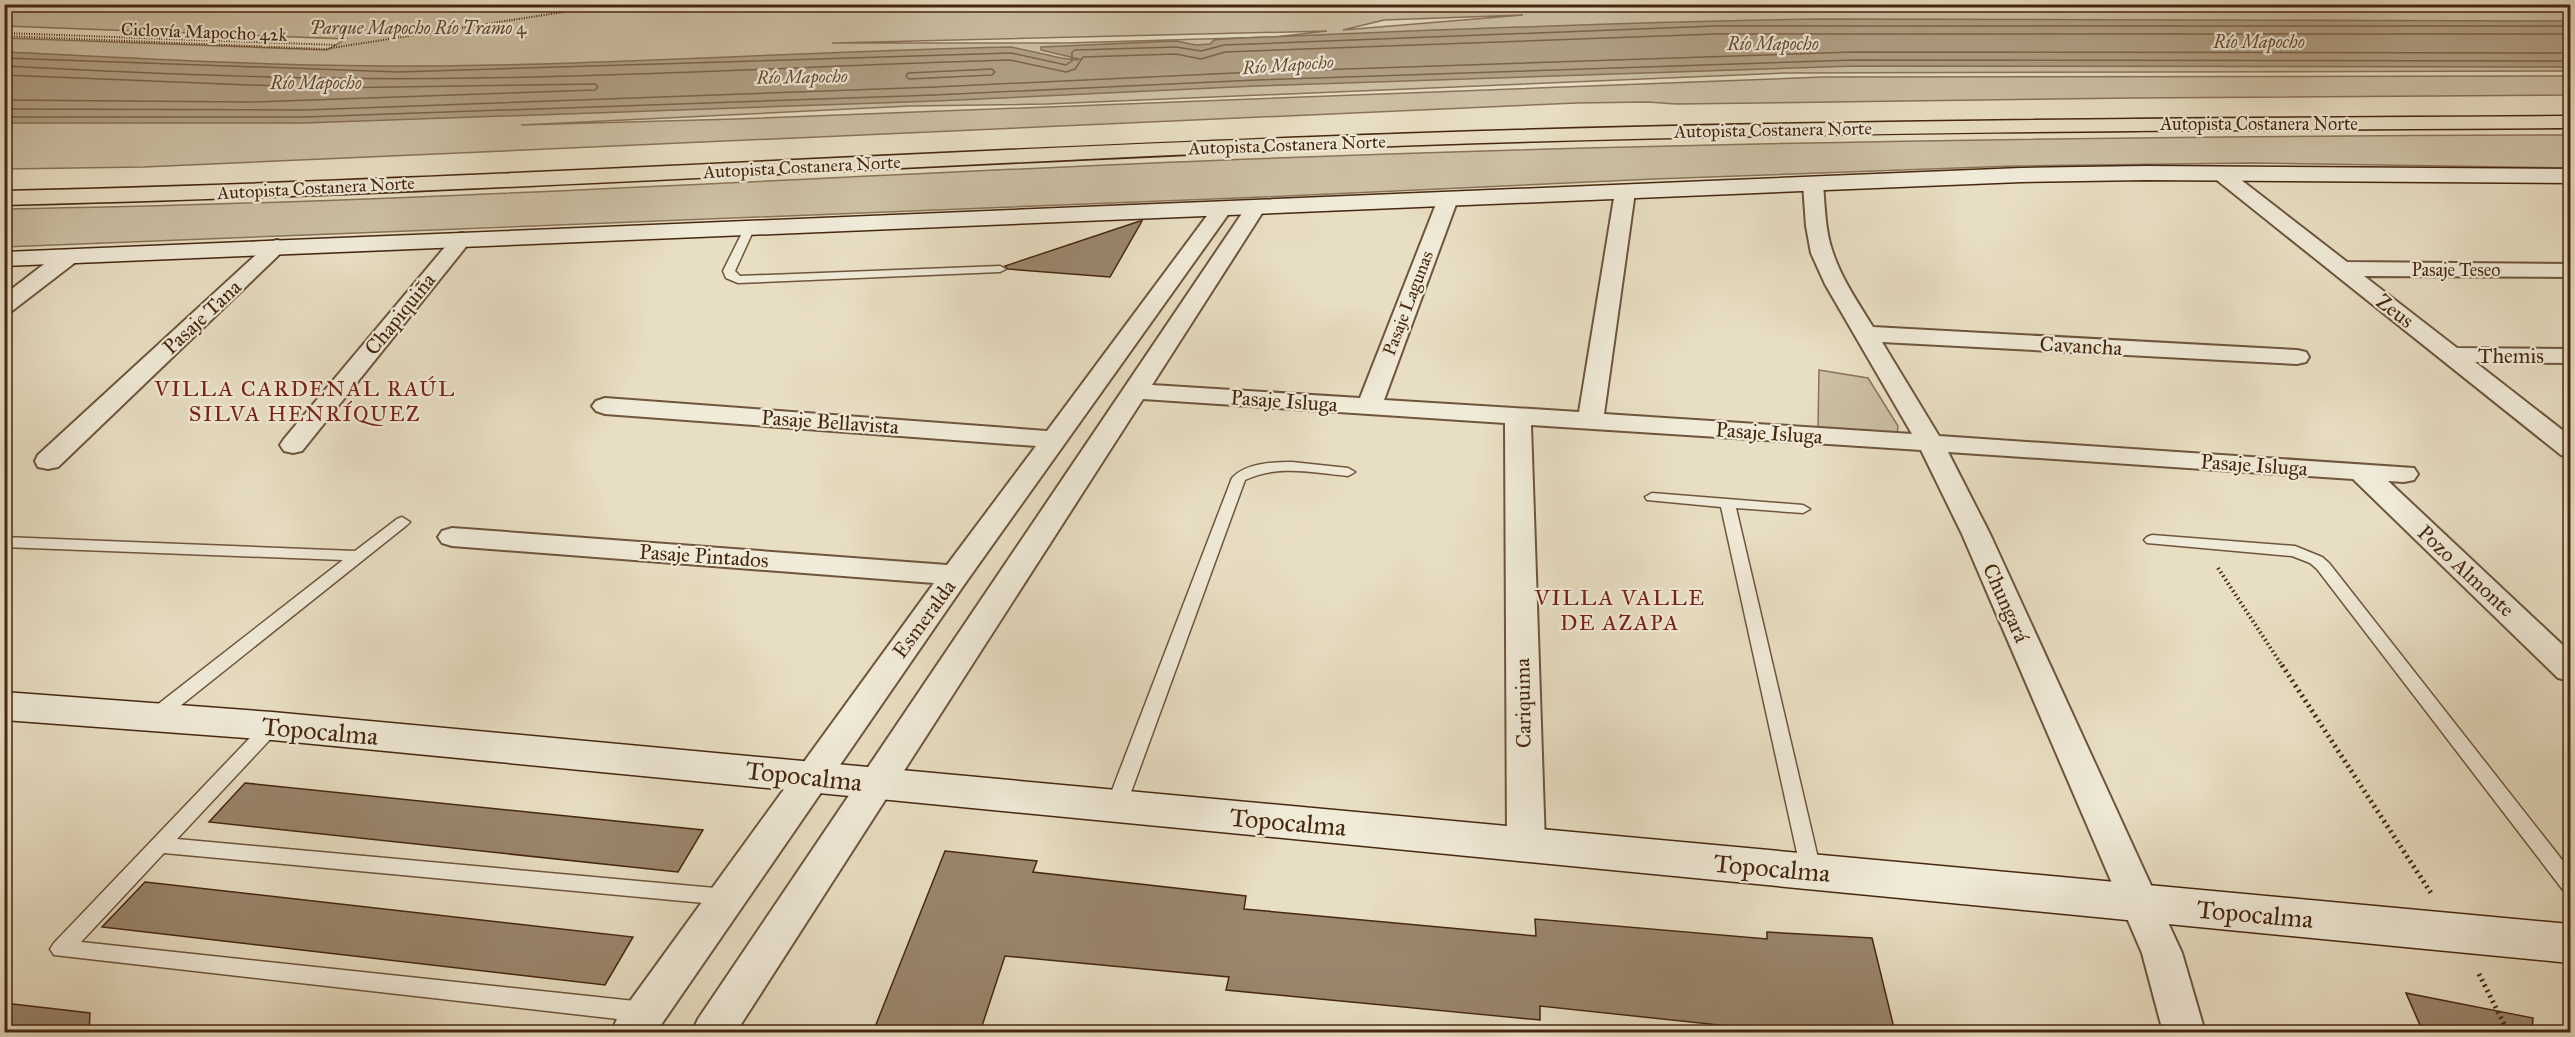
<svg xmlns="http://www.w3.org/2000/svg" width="2575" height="1037" viewBox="0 0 2575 1037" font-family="'IM FELL Great Primer',serif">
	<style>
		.green { fill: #ccbfa4; stroke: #89735a; stroke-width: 1.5; fill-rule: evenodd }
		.water { fill: #b1a086; stroke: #867056; stroke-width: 1.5 }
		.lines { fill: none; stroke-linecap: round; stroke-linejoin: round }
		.shore { stroke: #7c644a; stroke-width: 1.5 }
		.building { fill: #9a866d; stroke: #46270f; stroke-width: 1.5 }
		.lane-casing { stroke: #6e553c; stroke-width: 3 }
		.street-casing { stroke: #6e553c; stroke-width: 4 }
		.secondary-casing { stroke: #46270f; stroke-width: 3 }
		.highway-casing { stroke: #46270f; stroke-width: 3 }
		.path-far2 { stroke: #46270f; stroke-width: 2; stroke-dasharray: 1 1.5; stroke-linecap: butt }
		.path-far1 { stroke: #46270f; stroke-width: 4; stroke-dasharray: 1.5 3; stroke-linecap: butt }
		.path { stroke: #46270f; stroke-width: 5; stroke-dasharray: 2 4; stroke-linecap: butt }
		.lane { fill: #f0ead8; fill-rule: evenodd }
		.street { fill: #f0ead8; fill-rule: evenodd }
		.secondary { fill: #f0ead8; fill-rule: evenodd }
		.highway { fill: #e8dec3; fill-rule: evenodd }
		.labels { text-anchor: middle; stroke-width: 4.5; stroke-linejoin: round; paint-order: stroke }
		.far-park-label { font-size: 18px; font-style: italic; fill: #61452d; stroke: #f0ead8 }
		.far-street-label { font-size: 18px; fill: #46270f; stroke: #f0ead8 }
		.far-water-label { font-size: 18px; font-style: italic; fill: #664b33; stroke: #f0ead8 }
		.street-label { font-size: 21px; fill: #46270f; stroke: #f0ead8 }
		.neighbourhood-label { font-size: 22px; letter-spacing: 1.5px; fill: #7a1f14; stroke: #f0ead8 }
		.near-street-label { font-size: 26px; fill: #46270f; stroke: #f0ead8 }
	</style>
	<rect width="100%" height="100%" fill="#e8dec3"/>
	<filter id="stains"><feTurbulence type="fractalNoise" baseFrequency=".00333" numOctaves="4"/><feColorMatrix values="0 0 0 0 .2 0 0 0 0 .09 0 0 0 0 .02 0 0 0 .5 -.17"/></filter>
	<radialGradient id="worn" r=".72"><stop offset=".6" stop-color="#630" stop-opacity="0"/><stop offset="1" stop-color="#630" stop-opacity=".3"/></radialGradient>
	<path class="green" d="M4,5H2570V71L1785,73L1047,104L910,106L521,125L735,119L1823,77L2570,76V95L2132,98L1676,104L1648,102L1577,103L144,167L5,169V38L327,50L346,39L5,26ZM2401,8L2410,9H1963V8ZM1523,15L1343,30L1384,20ZM1327,31L1275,37L1066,43H832Z
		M2570,135V168L2253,163L2013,166L1654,179L1263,197L4,247L5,209C405,203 804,177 1203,161C1659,142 2115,136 2570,135Z
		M1819,370L1868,378L1898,426L1897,435L1818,429Z"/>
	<path class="water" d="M1824,19L2570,21V67L1855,66L1256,86L936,101L304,123H5V52C136,58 268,66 399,66C603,66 807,51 1011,47L1061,58L1077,60L1079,59L1041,50V47L1176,41L1196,45L1210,44L1214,40L1224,39C1424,30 1624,22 1824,19Z"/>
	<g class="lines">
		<path class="shore" d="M4,58L399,72L1011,53L1066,65L1072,61V52L1075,50L1176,47L1201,51L1224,45L1716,26H2570
			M4,66C161,74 317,81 474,78C653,76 831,65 1010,60L1066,72L1075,69L1083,57L1176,54L1201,59L1225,52L1716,34H2570
			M992,69L995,72L992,75L909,79L906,76L908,73Z
			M4,75L327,88L595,84L598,87L595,90L251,102L4,100
			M4,109L304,110L935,87L1256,72L1854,52L2570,53
			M4,117H304L935,95L1256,80L1855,60L2570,61"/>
	</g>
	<path class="building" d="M1140,221H1142L1110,277L1008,269L1005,266Z
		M245,783L703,830L678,872L209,822Z
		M945,851L1037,861L1033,872L1246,896L1244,909L1536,936L1535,919L1767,939V932L1872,938L1895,1032H1785L1540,1006V1020L1226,990L1229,977L1005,956L980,1032H873Z
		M145,882L633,937L605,985L102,927Z
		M2406,993L2533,1018L2532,1032H2423Z
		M4,1003L90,1013L89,1032H4Z"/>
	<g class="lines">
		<g class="lane-casing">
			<path id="lane" d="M750,224L755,227L735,271L740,276L1000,266L1006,269L1000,272L738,283L726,278L723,271L745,227Z
				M1292,462L1348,468L1355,472L1348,476C1314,473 1278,464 1245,480L1126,806L1123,811L1116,813L1109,811L1106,806L1232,478C1245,463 1273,462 1292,462Z
				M1652,493L1803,505L1810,509L1803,513L1736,508L1821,871L1818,877L1811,879L1804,877L1801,871L1721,507L1647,500L1645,497Z
				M402,517L410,522L407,525L160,722L154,723L148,722L145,717L148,712L343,560L4,547V537L355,551L397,519Z
				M2152,535L2295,546L2322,557L2329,563L2570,870V892L2563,890L2317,569L2310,563L2292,556L2147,543L2144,540L2147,537Z
				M272,720L278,721L281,726L278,731L177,839L726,889L733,891L736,897L733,903L726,905L164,853L81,942L644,1002L652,1005L655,1012L652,1019L644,1022L54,955L50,949L54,943L266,721Z"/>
		</g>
		<g class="street-casing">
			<path id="street" d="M2220,167L2227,169L2347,262L2570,264V277L2364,276L2457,348L2570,349V363L2475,362L2570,436V457L2561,455L2213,177L2210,173L2213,169Z
				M1813,178L1820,180L1823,184C1825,207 1825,231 1833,253C1842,280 1859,304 1873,327L2297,350L2306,352L2309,357L2306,362L2297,364L1882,342L1939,436L2414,468L2418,474L2414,480L2404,482L2388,481L2570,652V681L2558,678L2353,479L1948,452L1990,534L2182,953L2205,1032H2163L2142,953L1962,534L1921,450L1531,425L1545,845L1539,855L1526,860L1513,855L1507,845L1505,423L1143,399L736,1032H692L698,1019L1249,203H1263L1266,207L1152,385L1360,398L1438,199L1441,195H1455L1458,199L1384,400L1579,412L1615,192L1618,188H1632L1635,192L1604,414L1912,434L1825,284L1811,253L1806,226L1803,184L1806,180Z
				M1222,203L1229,205L1232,209L966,582L656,1032H611L617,1019L934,583L452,546L442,543L438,537L442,531L452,528L947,565L1036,446L605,414L596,411L592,406L596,401L605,398L1047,431L1215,205Z
				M462,233L469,235L472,239L469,243L302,451L293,453L284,451L280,445L284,439L455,235Z
				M277,240L284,242L288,246L284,250L58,467L48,469L38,467L35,461L38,455L270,242Z
				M69,250L77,251L80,256L77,261L12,311L4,313V295L61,251Z"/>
		</g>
		<g class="secondary-casing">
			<path id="secondary" d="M2146,166L2570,169V183L2146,180L2021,182L4,266V252L2021,168Z
				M4,692L272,712L2570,924V963L272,740L4,720Z"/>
		</g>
		<g class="highway-casing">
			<path id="highway" d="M2570,116V128C2187,130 1805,132 1422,145C949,162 477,194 4,205V191C477,180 949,149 1422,133C1805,120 2187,118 2570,116Z"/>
		</g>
		<path class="path-far2" d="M2411,4H2524
			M4,33L336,45
			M4,36L325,49L615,4"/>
		<path class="path-far1" d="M2218,568L2283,667"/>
		<path class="path" d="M2282,665L2431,893
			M2479,974L2508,1032"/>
		<use href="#lane" class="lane"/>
		<use href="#street" class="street"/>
		<use href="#secondary" class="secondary"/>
		<use href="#highway" class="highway"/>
	</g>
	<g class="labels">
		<g class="far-park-label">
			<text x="418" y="34">Parque Mapocho Río Tramo 4</text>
		</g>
		<g class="far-street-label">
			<text transform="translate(204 32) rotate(2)" y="6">Ciclovía Mapocho 42k</text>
			<text x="2259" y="130">Autopista Costanera Norte</text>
			<text transform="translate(1773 130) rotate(-1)" y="6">Autopista Costanera Norte</text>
			<text transform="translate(1287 145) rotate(-2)" y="6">Autopista Costanera Norte</text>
			<text transform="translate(802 167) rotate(-3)" y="6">Autopista Costanera Norte</text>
			<text transform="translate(316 188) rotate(-3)" y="6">Autopista Costanera Norte</text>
			<text x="2456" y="276">Pasaje Teseo</text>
			<text transform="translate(1408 303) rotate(-69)" y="6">Pasaje Lagunas</text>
		</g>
		<g class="far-water-label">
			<text x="2259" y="48">Río Mapocho</text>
			<text x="1773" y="50">Río Mapocho</text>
			<text transform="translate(1288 65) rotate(-4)" y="6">Río Mapocho</text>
			<text transform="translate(802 77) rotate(-1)" y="6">Río Mapocho</text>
			<text x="316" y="89">Río Mapocho</text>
		</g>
		<g class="street-label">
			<text transform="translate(2395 311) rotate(38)" y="7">Zeus</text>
			<text transform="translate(400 314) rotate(-51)" y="7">Chapiquiña</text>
			<text transform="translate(202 317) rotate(-43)" y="7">Pasaje Tana</text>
			<text transform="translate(2081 346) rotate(3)" y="7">Cavancha</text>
			<text x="2511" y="363">Themis</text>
			<text transform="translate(1284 401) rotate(4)" y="7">Pasaje Isluga</text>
			<text transform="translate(830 422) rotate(4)" y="7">Pasaje Bellavista</text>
			<text transform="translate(1769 433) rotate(4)" y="7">Pasaje Isluga</text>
			<text transform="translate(2254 465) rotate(4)" y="7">Pasaje Isluga</text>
			<text transform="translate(704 556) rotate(4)" y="7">Pasaje Pintados</text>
			<text transform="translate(2466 571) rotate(43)" y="7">Pozo Almonte</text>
			<text transform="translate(2006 603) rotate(66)" y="7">Chungará</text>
			<text transform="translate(924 619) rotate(-54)" y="7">Esmeralda</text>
			<text transform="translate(1523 703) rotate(-91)" y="7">Cariquima</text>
		</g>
		<g class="neighbourhood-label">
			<text x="305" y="396">VILLA CARDENAL RAÚL<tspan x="305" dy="25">SILVA HENRÍQUEZ</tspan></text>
			<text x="1620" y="605">VILLA VALLE<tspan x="1620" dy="25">DE AZAPA</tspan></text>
		</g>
		<g class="near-street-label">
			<text transform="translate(320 731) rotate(5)" y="9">Topocalma</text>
			<text transform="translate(804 776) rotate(6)" y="9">Topocalma</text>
			<text transform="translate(1288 822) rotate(5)" y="9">Topocalma</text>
			<text transform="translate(1772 868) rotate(5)" y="9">Topocalma</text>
			<text transform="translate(2255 914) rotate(5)" y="9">Topocalma</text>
		</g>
	</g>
	<rect width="2575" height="1037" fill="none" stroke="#e8dec3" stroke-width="24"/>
	<rect x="6" y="6" width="2563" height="1025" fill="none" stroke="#46270f" stroke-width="3"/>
	<rect x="12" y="12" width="2551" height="1013" fill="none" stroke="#46270f" stroke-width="1.5"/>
	<rect width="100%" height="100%" filter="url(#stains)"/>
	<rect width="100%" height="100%" fill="url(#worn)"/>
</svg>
